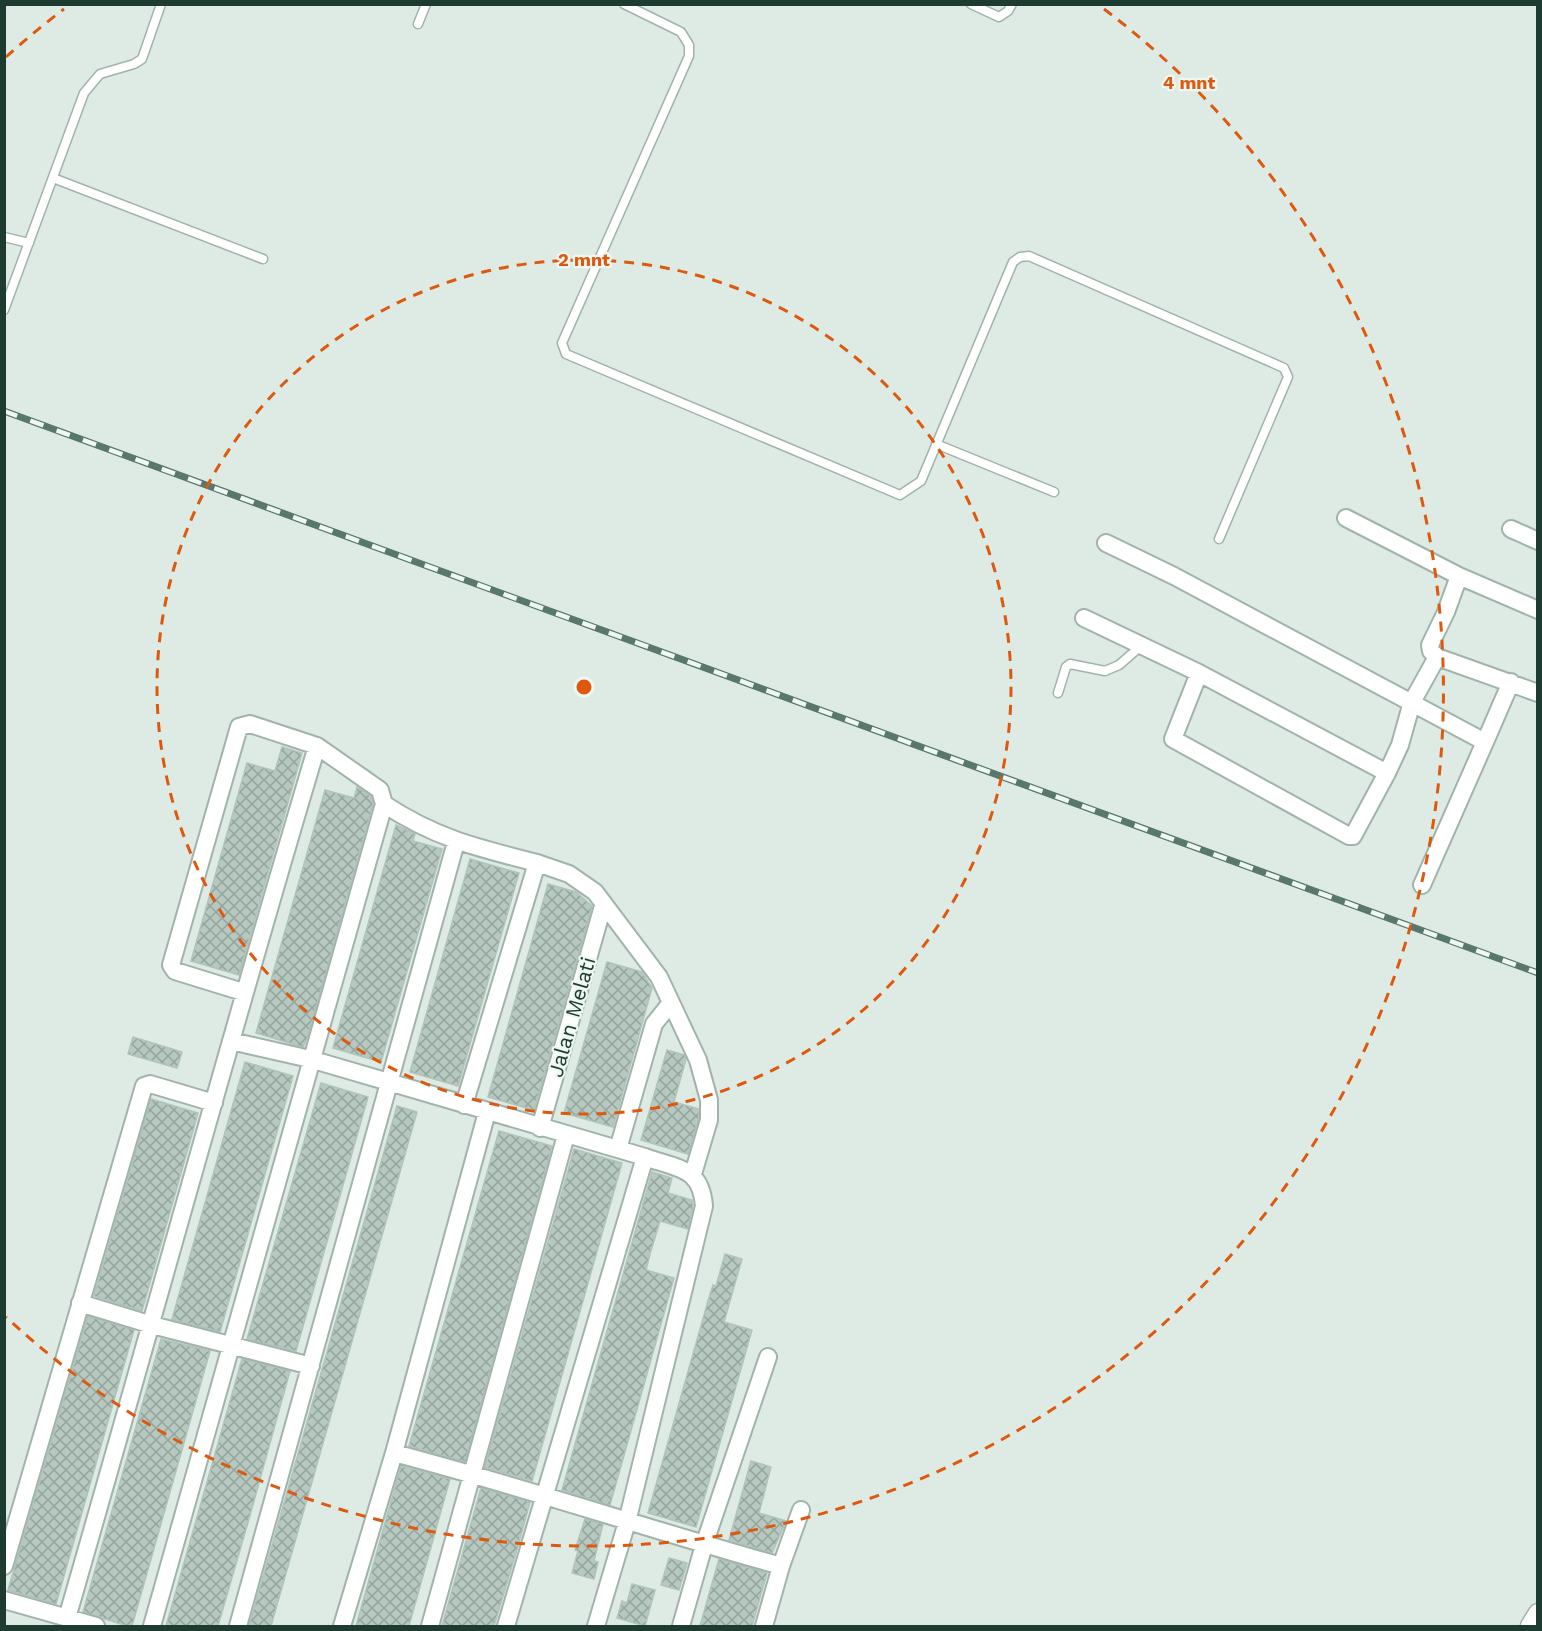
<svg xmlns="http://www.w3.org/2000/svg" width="1542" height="1631" viewBox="0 0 1542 1631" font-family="'Work Sans',sans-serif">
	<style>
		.building { fill: url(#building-cross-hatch); stroke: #b0c5ba; stroke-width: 1.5 }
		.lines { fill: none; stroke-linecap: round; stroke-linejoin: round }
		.service-casing { stroke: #a1b3ab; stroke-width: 11 }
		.minor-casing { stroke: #a1b3ab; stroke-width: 20 }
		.tertiary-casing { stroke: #a1b3ab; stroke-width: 21 }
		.service { stroke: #fff; stroke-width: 8 }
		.minor { stroke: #fff; stroke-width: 16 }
		.tertiary { stroke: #fff; stroke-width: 18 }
		.rail-casing { stroke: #58776d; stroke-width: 7 }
		.rail { stroke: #eef7f2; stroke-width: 4.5; stroke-dasharray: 14; stroke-linecap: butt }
		.ring { fill: none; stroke: #de580e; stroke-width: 3; stroke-dasharray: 10 8 }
		.labels { text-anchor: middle; stroke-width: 4.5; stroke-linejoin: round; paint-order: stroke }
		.street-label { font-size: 21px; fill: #1e3b31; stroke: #eef7f2 }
		.centre { fill: #de580e; stroke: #eef7f2; stroke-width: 3 }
		.ring-label { font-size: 18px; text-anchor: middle; font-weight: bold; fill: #de580e; stroke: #eef7f2; stroke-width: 4.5; stroke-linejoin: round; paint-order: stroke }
	</style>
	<defs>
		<pattern id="building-cross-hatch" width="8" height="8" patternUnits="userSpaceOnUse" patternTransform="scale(1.5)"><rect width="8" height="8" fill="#b6c8c0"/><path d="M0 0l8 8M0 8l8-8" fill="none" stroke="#93a49d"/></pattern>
	</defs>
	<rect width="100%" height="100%" fill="#deebe4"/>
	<path class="building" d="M282,747L302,753L239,975L191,961L247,763L275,771Z
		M357,787L371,796L373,804L308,1036L303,1047L256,1033L325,790L354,798Z
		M396,825L415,834L413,841L442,849L381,1062L333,1048Z
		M470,859L519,873L458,1086L410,1072Z
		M548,884L576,892L592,906L534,1110L488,1097Z
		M607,962L642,972L652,988L613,1127L564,1113Z
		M133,1037L182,1052L177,1068L128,1054Z
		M667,1050L684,1055L686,1059L674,1102L699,1109V1118L688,1154L641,1140Z
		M245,1062L293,1076L220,1332L172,1319Z
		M321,1083L368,1097L296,1351L247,1339Z
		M151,1099L198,1113L142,1311L94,1296Z
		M397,1106L417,1112L370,1278L271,1626H249Z
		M499,1131L552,1146L465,1462L409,1446Z
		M574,1149L622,1163L532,1481L485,1467Z
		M652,1172L672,1178L668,1193L692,1200L693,1206L688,1229L660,1221L650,1254L646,1270L674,1278L610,1505L562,1490Z
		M725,1254L742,1259L724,1322L752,1330L696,1527L648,1513L708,1301L713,1285L716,1286Z
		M88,1316L134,1330L56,1604L8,1590Z
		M161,1339L210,1351L136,1612L132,1626H127L83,1612Z
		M242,1359L290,1371L249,1519L218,1626H166Z
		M751,1461L771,1467L759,1513L786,1521L772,1553L729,1540Z
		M401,1466L450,1479L409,1626H356Z
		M481,1488L530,1502L518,1546L494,1626H442Z
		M585,1519L603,1524L594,1561L598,1562L594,1579L572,1573L578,1551L575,1550Z
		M669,1558L687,1563L679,1590L661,1585Z
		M719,1559L767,1573L752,1626H700Z
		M632,1584L655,1590L645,1626L617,1618L622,1601L627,1603Z"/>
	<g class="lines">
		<g class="service-casing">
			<path id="service" d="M624,4L681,32L689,45V56L562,343L566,354L900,495L921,481L1013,262L1020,257L1029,256L1284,368L1288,377L1219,539
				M971,4L999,17L1008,11L1012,4
				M418,24L426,4
				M53,178L263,259
				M4,237L29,243
				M4,310L84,93L100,74L134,64L142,59L161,4
				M936,444L1054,492
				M1058,693L1066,667L1070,664L1105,671L1119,665L1142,645"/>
		</g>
		<g class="minor-casing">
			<path id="minor" d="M1346,518L1459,576L1538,610
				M1511,529L1538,541
				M1106,543L1174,576L1485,742L1511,682
				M1084,618L1199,673L1387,773
				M1437,657L1538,693
				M1199,673L1173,739L1349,836H1353L1387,773L1400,745L1412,702L1437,657L1431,651L1430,645L1446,612L1459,576
				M537,863L569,874L595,892L659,977L698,1060L709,1100V1120L693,1174
				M1422,885L1485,742
				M243,992L175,971L171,965L239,727L250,724L317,746L380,790L384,804C435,838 478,848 537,863L464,1105
				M231,1041L310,1059L645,1157C678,1169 701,1167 704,1206L627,1522L596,1626
				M540,1128L603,906
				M618,1149L654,1024L670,1004
				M80,1303L152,1325L311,1366
				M394,1453C524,1487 651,1530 781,1566L764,1626
				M4,1566L144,1086L150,1084L214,1103
				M781,1566L801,1510
				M4,1600L96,1626
				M67,1618C151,1328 230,1036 317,746
				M152,1626L384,804
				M238,1626L456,842
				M342,1626L394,1453L487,1112
				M430,1626L566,1135
				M506,1626L645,1157
				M681,1626L704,1545L768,1357"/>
		</g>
		<g class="tertiary-casing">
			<path id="tertiary" d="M1530,1626L1538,1613"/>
		</g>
		<use href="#service" class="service"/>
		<use href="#minor" class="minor"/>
		<use href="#tertiary" class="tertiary"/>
		<g class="rail-casing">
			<path id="rail" d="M4,411L1538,973"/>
		</g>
		<use href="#rail" class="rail"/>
	</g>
	<g class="ring">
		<circle cx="584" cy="687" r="427"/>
		<path d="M6 57A855 855 0 0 1 64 9M1104 9A855 855 0 1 1 6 1317"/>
	</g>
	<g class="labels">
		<g class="street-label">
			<text transform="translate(572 1017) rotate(-74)" y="7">Jalan Melati</text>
		</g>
	</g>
	<circle cx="584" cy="687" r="9" class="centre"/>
	<g class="ring-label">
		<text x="1189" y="89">4 mnt</text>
		<text x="584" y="266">2 mnt</text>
	</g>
	<rect width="1542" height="1631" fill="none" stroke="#1e3b31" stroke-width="12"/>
</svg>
